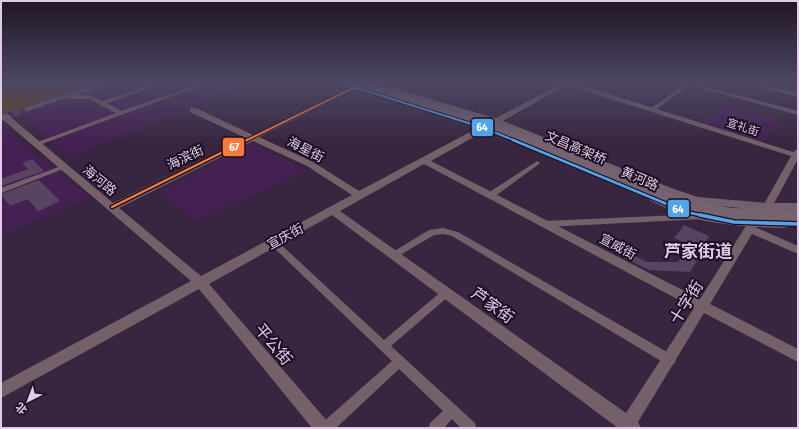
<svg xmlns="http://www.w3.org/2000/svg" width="799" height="429" viewBox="0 0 799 429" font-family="'Fira Sans Condensed','Noto Sans SC',sans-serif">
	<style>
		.built { fill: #452052 }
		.green { fill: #64430e }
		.building { fill: #594362 }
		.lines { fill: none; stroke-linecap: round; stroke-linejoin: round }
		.secondary-tunnel { stroke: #513f59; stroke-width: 8; stroke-dasharray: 8 4; stroke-linecap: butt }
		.minor { fill: #746068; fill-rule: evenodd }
		.tertiary { fill: #746068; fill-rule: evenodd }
		.secondary { fill: #78626b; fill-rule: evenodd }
		.primary { fill: #74606c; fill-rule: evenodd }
		.trunk-bridge-far2 { stroke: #766370; stroke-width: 9 }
		.trunk-bridge-far1 { stroke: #766370; stroke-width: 12 }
		.trunk-bridge { stroke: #766370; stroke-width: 14 }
		.bus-1-far2-casing { stroke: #1c0e22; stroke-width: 4 }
		.bus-1-far1-casing { stroke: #1c0e22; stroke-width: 5 }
		.bus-1-casing { stroke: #1c0e22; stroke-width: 6 }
		.bus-2-far1-casing { stroke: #1c0e22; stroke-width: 4 }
		.bus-2-casing { stroke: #1c0e22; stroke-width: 5 }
		.bus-1-far2 { stroke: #53a3e8; stroke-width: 2 }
		.bus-1-far1 { stroke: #53a3e8; stroke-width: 2.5 }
		.bus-1 { stroke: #53a3e8; stroke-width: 3.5 }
		.bus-2-far1 { stroke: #f6793e; stroke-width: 2 }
		.bus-2 { stroke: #f6793e; stroke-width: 2.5 }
		.labels { text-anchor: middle; stroke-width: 4; stroke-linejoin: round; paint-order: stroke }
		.far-street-label { font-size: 11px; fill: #e0cce9; stroke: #1c0e22 }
		.street-label { font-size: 13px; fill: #e0cce9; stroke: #1c0e22 }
		.near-street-label { font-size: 16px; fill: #e0cce9; stroke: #1c0e22 }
		.district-label { font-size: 17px; font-weight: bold; fill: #e0cce9; stroke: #1c0e22 }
		.line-badge { stroke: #1c0e22; stroke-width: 1.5 }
		.badge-label { font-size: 11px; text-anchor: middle; font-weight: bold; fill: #fff }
	</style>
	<rect width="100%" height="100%" fill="#382640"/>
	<path class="built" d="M1,82H255L71,157L14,111L1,112Z
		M723,104L780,121L762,142L702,123Z
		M1,124L52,168L90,197L1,236Z
		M252,143L308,171L196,221L160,192Z"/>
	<path class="green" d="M21,82H104L15,112L14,111L1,112V88Z"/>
	<path class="building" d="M32,159L44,171L1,186V179L28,169L22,163Z
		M39,180L60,201L38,211L28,199L10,206L1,194Z
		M684,225L709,236L697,255L700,256L690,272L649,270L623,257L627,252L647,262H678L690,245L674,238Z"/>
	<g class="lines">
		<path class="secondary-tunnel" d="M1,117L104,82"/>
		<path class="minor" d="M15,82H22L1,89V85Z
			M104,82H111L73,95H90L102,101L160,82H167L107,103L121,111L205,82H211L39,145H35V143L116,113L89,99H70L67,97L27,111L25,110V108Z
			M365,82H372L369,84Z
			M688,82H694L654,111H650V109Z
			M741,82H748L798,93V97Z
			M537,161L540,163L539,164L494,197H488L487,195L488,193Z
			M64,165L67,167L66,168L1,193V188Z
			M701,214L704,215L705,217L704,219L545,227L541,224L545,221Z
			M443,228L458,232L674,356L676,360L674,364L670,365L666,364L452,236L443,234L434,235L397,257H391L390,255L391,253L429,230Z
			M273,239L276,240L384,340L443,290L446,289L449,290L451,293L449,296L391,346L475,423L476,428H461L452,419L444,428H429L430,423L443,411L399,369L336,428H321L322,423L392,361L270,244L269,242L270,240Z"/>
		<path class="tertiary" d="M564,82H571L793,152L798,149V159L772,207L755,227L798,246V254L752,234L710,304L798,349V362L704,313L638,422L641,428H618L332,215L209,284L328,422L330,428H312L199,289L1,398V383L191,281L1,118V114H7L113,203L246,138L190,112V108H196L253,135L355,85L358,87L357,88L259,137L313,162L359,191ZM567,85L791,156L763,206L749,221L700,299L431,161ZM253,141L307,166L352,195L201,276L119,208ZM424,164L694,308L626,413L340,211Z
			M679,82H687L798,111V115Z"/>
		<path class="secondary" d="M4,115H10L11,117L1,121V116Z"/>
		<path class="primary" d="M334,82H345L363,88L359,90Z
			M363,82H373L498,119L671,188L698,197L767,203H798V211H767L696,203L663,192L492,123Z
			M655,196C670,199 684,208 699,212C726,219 755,219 783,220L787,221L789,224L787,227L783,228C748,227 713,225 679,214C670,210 660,205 651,201L649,199L651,197Z"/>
		<path class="trunk-bridge-far2" d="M348,82L492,127L526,141"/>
		<path class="trunk-bridge-far1" d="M524,140L643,190L693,207L742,216"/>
		<path class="trunk-bridge" d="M736,215L798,218"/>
		<g class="bus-1-far2-casing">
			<path id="bus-1-far2" d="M338,82L484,128L516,141"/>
		</g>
		<g class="bus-1-far1-casing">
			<path id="bus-1-far1" d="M513,140L686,212L705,216"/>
		</g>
		<g class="bus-1-casing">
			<path id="bus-1" d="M700,215L734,222L798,224"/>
		</g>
		<g class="bus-2-far1-casing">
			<path id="bus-2-far1" d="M245,141L355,87"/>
		</g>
		<g class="bus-2-casing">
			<path id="bus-2" d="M112,207L247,140"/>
		</g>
		<use href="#bus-1-far2" class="bus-1-far2"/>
		<use href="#bus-1-far1" class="bus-1-far1"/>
		<use href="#bus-1" class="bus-1"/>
		<use href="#bus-2-far1" class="bus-2-far1"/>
		<use href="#bus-2" class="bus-2"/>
	</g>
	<linearGradient id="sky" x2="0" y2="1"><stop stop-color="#1f1523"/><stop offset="0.58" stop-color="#4d4764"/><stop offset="1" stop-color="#4d4764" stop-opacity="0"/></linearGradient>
	<rect width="799" height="142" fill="url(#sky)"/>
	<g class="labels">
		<g class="far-street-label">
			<text transform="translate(743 127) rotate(18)" y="4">宣礼街</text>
		</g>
		<g class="street-label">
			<text transform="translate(576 147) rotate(23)" y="5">文昌高架桥</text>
			<text transform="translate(306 149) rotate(27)" y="5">海星街</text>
			<text transform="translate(185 157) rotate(-26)" y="5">海滨街</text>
			<text transform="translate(640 178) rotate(23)" y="5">黄河路</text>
			<text transform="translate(100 180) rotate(40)" y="5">海河路</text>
			<text transform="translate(285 236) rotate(-28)" y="5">宣庆街</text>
			<text transform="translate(618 246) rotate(28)" y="5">宣威街</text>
		</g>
		<g class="near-street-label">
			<text transform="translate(686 302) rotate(-58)" y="6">十字街</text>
			<text transform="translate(493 305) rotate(36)" y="6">芦家街</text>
			<text transform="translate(274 344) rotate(50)" y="6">平公街</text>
		</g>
		<g class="district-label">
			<text x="698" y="257">芦家街道</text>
		</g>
	</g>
	<g class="line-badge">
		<rect x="471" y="118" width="23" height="19" rx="4" fill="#53a3e8"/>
		<rect x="222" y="137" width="23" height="20" rx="4" fill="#f6793e"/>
		<rect x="667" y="199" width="23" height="19" rx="4" fill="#53a3e8"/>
	</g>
	<g class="badge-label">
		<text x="482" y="131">64</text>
		<text x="234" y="151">67</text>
		<text x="678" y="213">64</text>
	</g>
	<rect width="799" height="429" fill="none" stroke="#e0cce9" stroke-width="4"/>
	<g transform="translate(28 401) rotate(222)" stroke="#1c0e22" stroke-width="3" paint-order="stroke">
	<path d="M0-3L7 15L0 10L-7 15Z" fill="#e0cce9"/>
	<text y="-6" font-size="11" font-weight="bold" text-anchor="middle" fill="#e0cce9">北</text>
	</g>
</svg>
